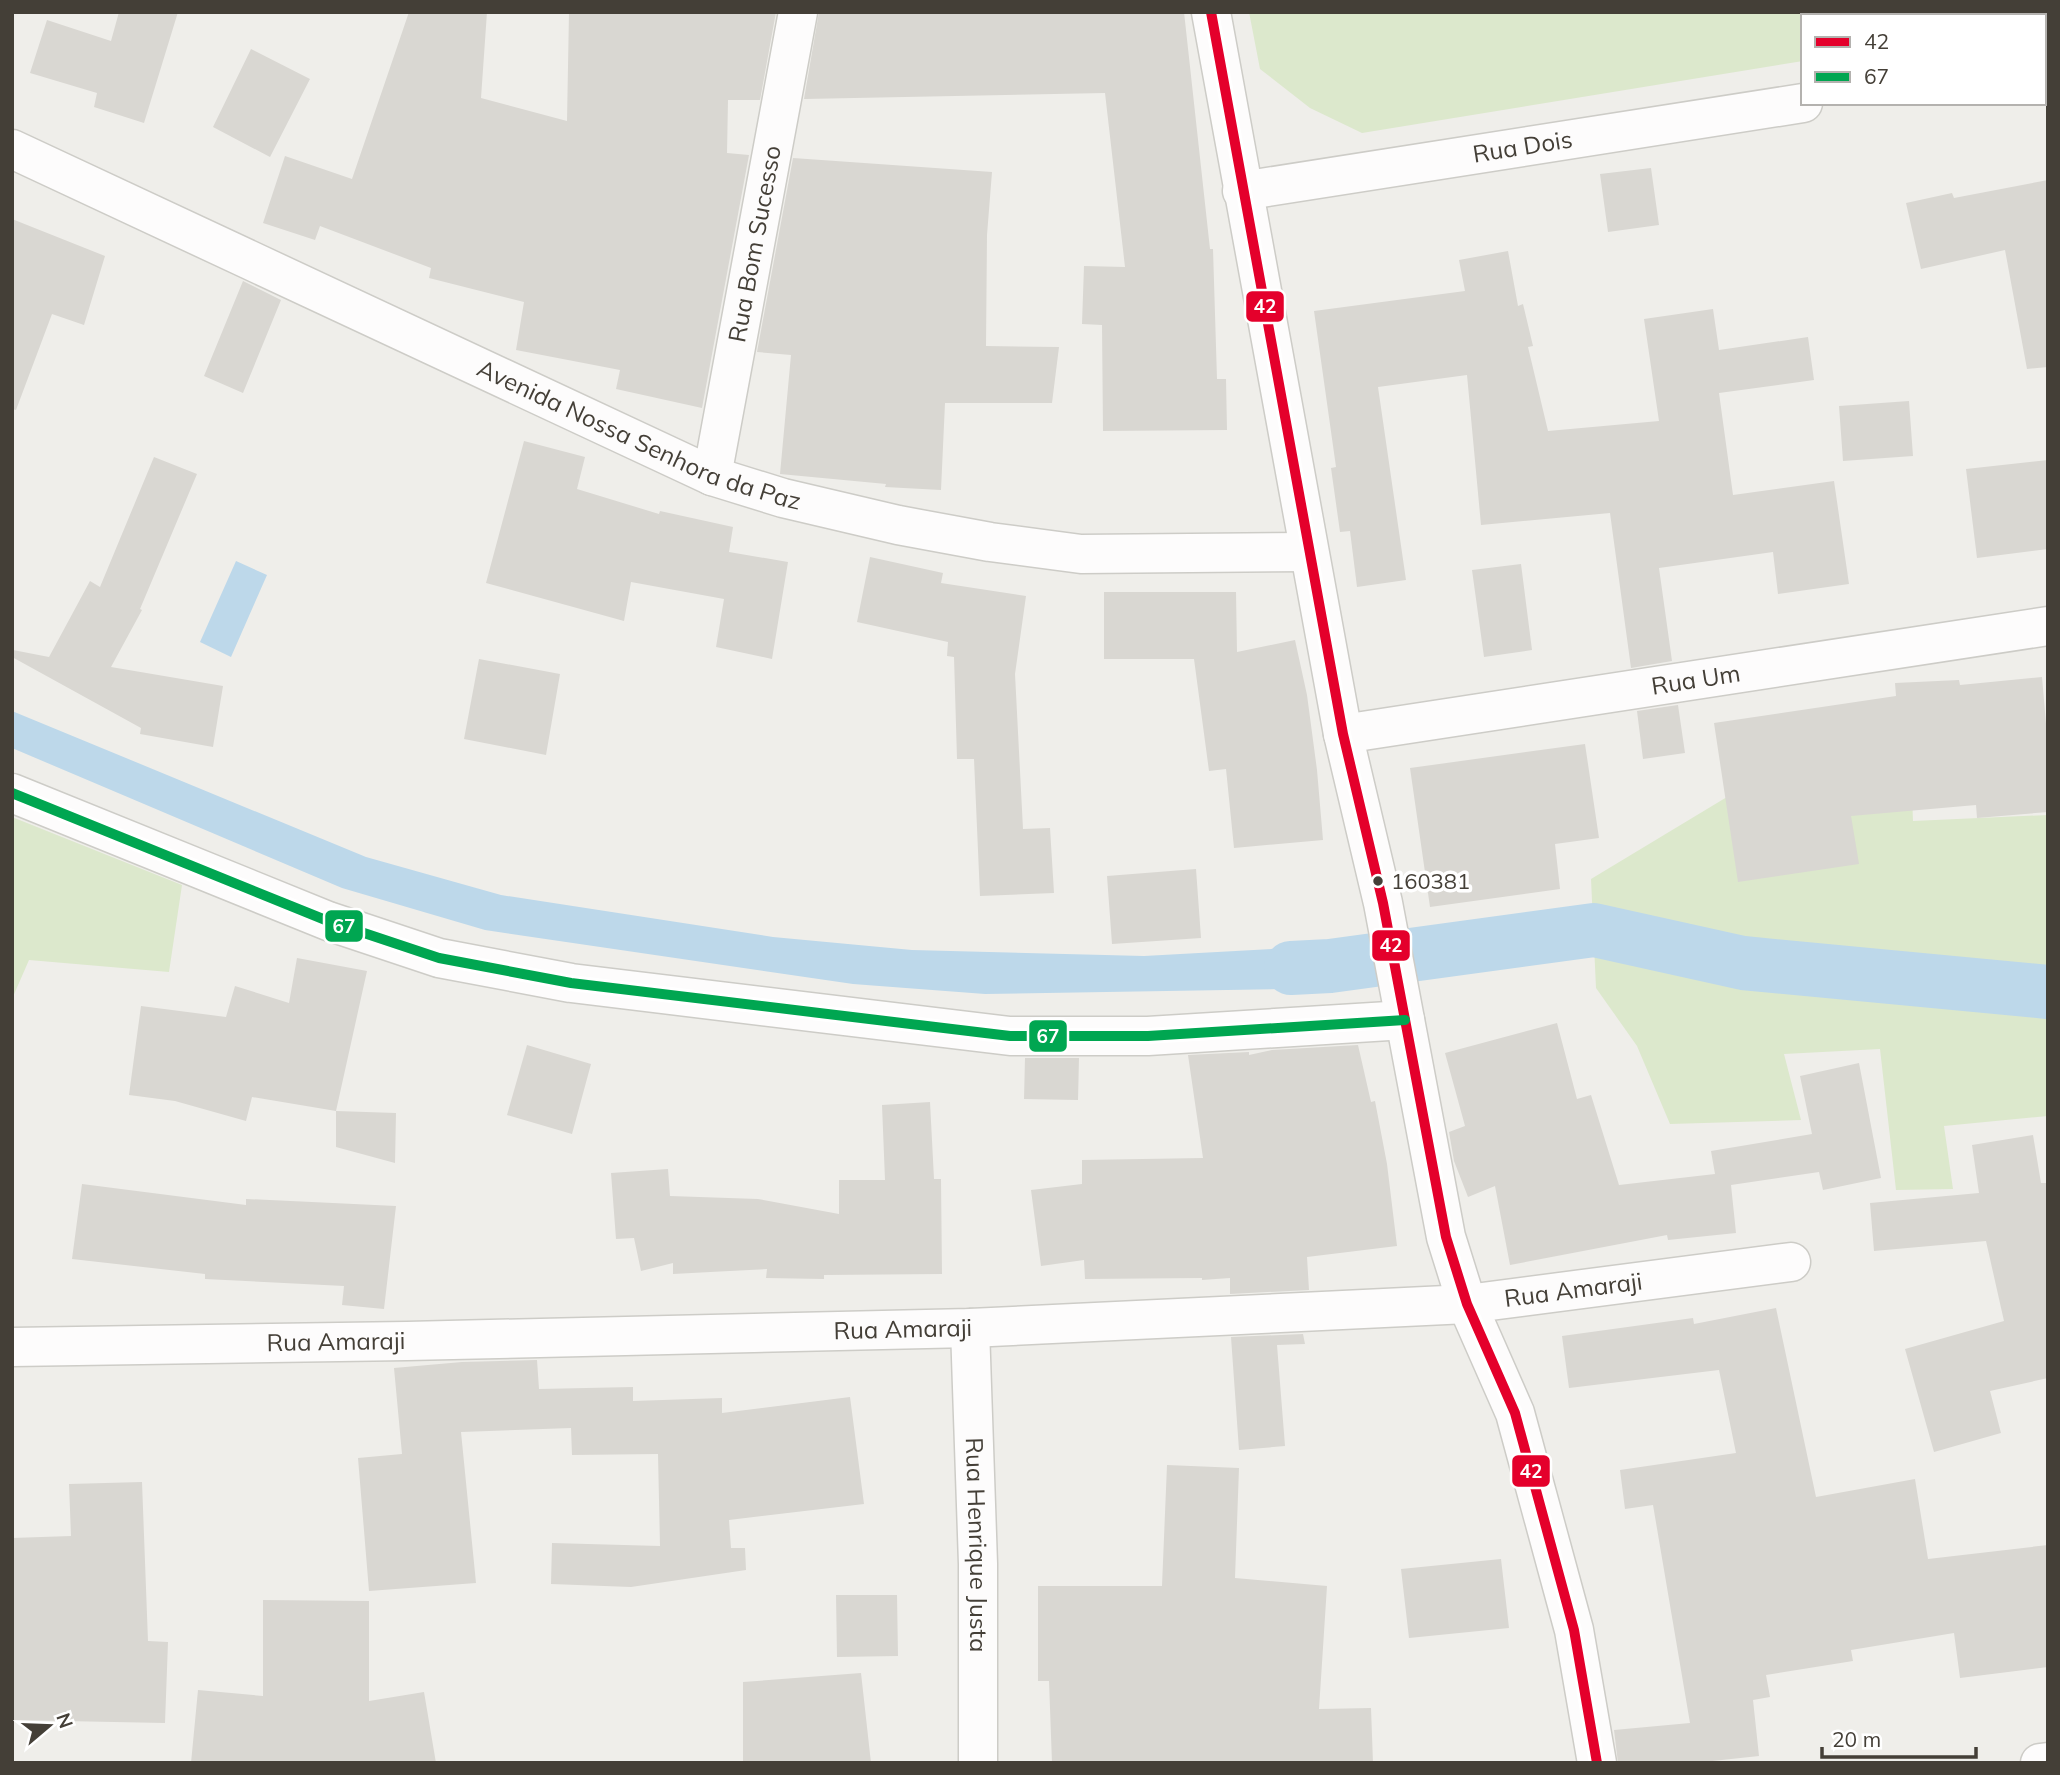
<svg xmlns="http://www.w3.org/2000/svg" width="2060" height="1775" viewBox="0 0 2060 1775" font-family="Mulish,sans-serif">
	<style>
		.green { fill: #dce8cc }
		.water { fill: #bdd8ea }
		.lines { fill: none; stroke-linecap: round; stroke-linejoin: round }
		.canal { stroke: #bdd8ea; stroke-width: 54 }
		.building { fill: #d9d7d2 }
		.minor-casing { stroke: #cdccc7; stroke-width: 41 }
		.minor { stroke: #fdfcfc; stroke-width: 38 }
		.bus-1-casing { stroke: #fff; stroke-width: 16 }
		.bus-2-casing { stroke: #fff; stroke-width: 16 }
		.bus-1 { stroke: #e4002b; stroke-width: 10 }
		.bus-2 { stroke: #00a651; stroke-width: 10 }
		.bus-dot { fill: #443f37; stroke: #fff; stroke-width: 2.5 }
		.labels { text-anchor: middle; stroke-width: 7; stroke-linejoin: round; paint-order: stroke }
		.bus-label { font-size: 22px; fill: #443f37; stroke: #fff; text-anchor: start }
		.street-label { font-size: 24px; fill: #443f37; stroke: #fff }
		.line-badge { stroke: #fff; stroke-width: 2.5 }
		.badge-label { font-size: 19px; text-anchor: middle; font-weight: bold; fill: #fff }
	</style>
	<rect width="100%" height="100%" fill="#efeeea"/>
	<path class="green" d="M1249,12H2048V20L2044,21V16H1803V61L1362,133L1310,108L1260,69Z
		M1858,718L1910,742L1913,821L2048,815V1116L1944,1126L1953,1189L1896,1190L1880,1049L1784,1054L1801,1120L1670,1124L1637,1046L1596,988L1591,879Z
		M12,817L182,885L169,972L29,960L12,999Z"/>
	<path class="water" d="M236,561L267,575L231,657L200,642Z
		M12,711L366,857L501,895L773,937L912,950L1144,956L1327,946L1365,942L1367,978L1284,989L985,994L853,984L485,930L342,888L12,748Z"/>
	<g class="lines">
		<path class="canal" d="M1291,968L1330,966L1594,930L1743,963L2048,992"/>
	</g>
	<path class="building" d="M119,12H178L144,123L94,107L97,93L30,73L47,20L111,41Z
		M409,12H487L481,98L567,121L569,12H776L760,100H728L727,153L749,155L702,408L616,389L620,370L516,350L524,302L429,278L431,268L320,226L315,240L263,223L285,156L352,179Z
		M819,12H1184L1210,249H1213L1217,379H1226L1227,430L1103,431L1102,325L1082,324L1084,266L1125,267L1105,93L804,99Z
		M251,49L310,79L270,157L213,127Z
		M793,158L992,172L987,235L986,346L1059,347L1052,403H945L941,490L885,487L886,484L780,474L791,355L757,352Z
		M1651,168L1659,225L1608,232L1600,174Z
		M2048,180V367L2027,369L2005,250L1921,269L1906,203L1952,193L1954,198Z
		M12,219L105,256L84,325L52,314L16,410L12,409Z
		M1508,251L1518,306L1523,304L1533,346L1528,347L1548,431L1659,421L1644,319L1713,309L1719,350L1808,337L1814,380L1719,393L1733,495L1834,481L1849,584L1778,594L1773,552L1659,568L1672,661L1631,668L1610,513L1481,525L1467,375L1378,387L1406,580L1357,587L1350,531L1340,532L1331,468L1336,467L1314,311L1465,291L1459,260Z
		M243,281L281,300L243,393L204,376Z
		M1909,401L1913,456L1843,461L1839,406Z
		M524,441L585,457L577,489L659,514L660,511L733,527L729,552L788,562L772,659L716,647L724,599L631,582L624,621L486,583Z
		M154,457L197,474L140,609L142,610L111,667L223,686L213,747L140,734L141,728L12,657L13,650L49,657L90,581L100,587Z
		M2048,460V549L1977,558L1966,469Z
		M870,557L943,573L941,583L1026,596L1015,674L1023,829L1050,828L1054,893L980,896L974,759H957L954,657L947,656L948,642L857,622Z
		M1521,564L1532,650L1484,657L1472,570Z
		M1104,592H1236L1237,652L1295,640L1307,695L1317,770L1323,840L1234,848L1226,769L1209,771L1194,659H1104Z
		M479,659L560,674L546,755L464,739Z
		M2042,677L2048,747V812L1977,818L1976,805L1851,816L1859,864L1738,882L1714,723L1896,696L1895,683L1959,680L1960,685Z
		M1678,705L1685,753L1643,759L1637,711Z
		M1585,744L1599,838L1555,844L1560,889L1430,907L1410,768Z
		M1196,869L1201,938L1112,944L1107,876Z
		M297,958L367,971L336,1111L252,1097L246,1121L175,1101L129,1095L141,1006L226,1017L235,986L289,1003Z
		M1557,1023L1577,1099L1591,1095L1619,1185L1715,1174L1711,1151L1812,1134L1800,1076L1859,1063L1881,1178L1823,1190L1819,1172L1731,1185L1736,1233L1668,1240L1667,1235L1510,1265L1495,1186L1468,1197L1454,1161L1449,1132L1465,1126L1445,1053Z
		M527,1045L591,1064L572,1134L507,1115Z
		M1358,1045L1371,1102L1375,1101L1387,1164L1397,1246L1307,1257L1309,1290L1230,1294V1278L1202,1280V1278L1085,1279L1084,1260L1041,1266L1031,1190L1082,1184V1160L1203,1158L1188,1055L1249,1052V1055L1272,1050Z
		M1025,1058H1079L1078,1100L1024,1099Z
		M930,1102L934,1179H941L942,1274L824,1275V1279L766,1278L767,1269L673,1274V1263L641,1271L634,1238L616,1239L611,1173L668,1169L670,1196L758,1199L839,1214V1180H885L882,1105Z
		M336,1111L396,1113L395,1163L336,1147Z
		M2033,1135L2041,1183H2048V1378L1990,1391L2001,1433L1934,1452L1905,1349L2004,1321L1986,1241L1874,1251L1870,1203L1979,1193L1972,1145Z
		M82,1184L246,1205V1199L396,1206L384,1309L342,1305L344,1286L205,1279V1274L72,1259Z
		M1776,1308L1816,1497L1915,1479L1928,1559L2048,1545V1667L1960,1678L1954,1633L1851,1650L1853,1661L1766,1675L1770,1697L1753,1700L1759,1756L1694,1763H1618L1614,1730L1690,1723L1653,1505L1625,1509L1620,1470L1736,1453L1719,1370L1569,1388L1562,1336L1693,1318L1694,1324Z
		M1303,1334L1305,1344L1277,1345L1285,1446L1239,1450L1231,1337Z
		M537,1360L539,1389L633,1387V1401L722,1398V1413L850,1397L864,1504L729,1520L731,1548H745L746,1570L631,1587L551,1584L552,1543L660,1546L658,1454L572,1455L571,1428L461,1432L476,1583L369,1591L358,1458L402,1454L394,1368L462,1362Z
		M1167,1465L1239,1468L1235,1578L1327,1586L1319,1709L1371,1708L1373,1763H1052L1049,1681H1038V1586H1162Z
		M142,1482L148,1641L168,1642L165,1723L12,1720V1538L71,1536L69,1484Z
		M1501,1559L1509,1628L1409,1638L1401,1569Z
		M836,1595H897L898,1656L837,1657Z
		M263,1600L369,1601V1701L424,1692L436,1763H191L198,1690L263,1696Z
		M861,1673L871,1763H743V1682Z"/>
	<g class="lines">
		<g class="minor-casing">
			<g id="minor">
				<path d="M1211,12L1343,734L1383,903L1446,1237L1467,1304L1515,1413L1574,1630L1597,1763"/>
				<path d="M2044,65H2048"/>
				<path id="s1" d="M12,149L712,476L783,498L898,525L990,542L1081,554L1309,552"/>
				<path id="s2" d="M1242,191L1803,103"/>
				<path id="s3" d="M712,476L798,12"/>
				<path id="s4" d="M1343,734L2048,626"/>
				<path d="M12,793L328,921L439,958L571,983L1010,1036H1148L1405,1020"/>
				<path id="s5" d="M970,1328L978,1564V1763"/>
				<path id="s6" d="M12,1347L407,1341L970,1328L1467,1304L1791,1262"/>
				<path d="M2040,1763L2048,1762"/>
			</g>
		</g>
		<use href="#minor" class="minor"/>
		<g class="bus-1-casing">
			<path id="bus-1" d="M1211,12L1343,734L1383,903L1446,1237L1467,1304L1515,1413L1574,1630L1597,1763"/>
		</g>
		<g class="bus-2-casing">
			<path id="bus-2" d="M12,793L328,921L439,958L571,983L1010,1036H1148L1405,1020"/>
		</g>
		<use href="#bus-1" class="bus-1"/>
		<use href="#bus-2" class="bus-2"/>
	</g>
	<circle class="bus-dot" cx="1378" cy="881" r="6"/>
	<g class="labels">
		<g class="bus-label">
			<text x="1391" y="889">160381</text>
		</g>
		<g class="street-label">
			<text dy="8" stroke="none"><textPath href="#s2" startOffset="284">Rua Dois</textPath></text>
			<text dy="8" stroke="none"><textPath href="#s3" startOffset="236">Rua Bom Sucesso</textPath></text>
			<text dy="8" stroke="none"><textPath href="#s1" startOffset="690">Avenida Nossa Senhora da Paz</textPath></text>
			<text dy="8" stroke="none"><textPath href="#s4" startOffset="357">Rua Um</textPath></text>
			<text dy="8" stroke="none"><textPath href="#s6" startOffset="1563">Rua Amaraji</textPath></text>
			<text dy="8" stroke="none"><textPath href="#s6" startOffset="891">Rua Amaraji</textPath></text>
			<text dy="8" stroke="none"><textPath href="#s6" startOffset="324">Rua Amaraji</textPath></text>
			<text dy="8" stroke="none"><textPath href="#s5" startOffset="217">Rua Henrique Justa</textPath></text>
		</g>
	</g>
	<g class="line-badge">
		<rect x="1245" y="290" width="40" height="33" rx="7" fill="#e4002b"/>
		<rect x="324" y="909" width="40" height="34" rx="7" fill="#00a651"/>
		<rect x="1371" y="929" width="40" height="33" rx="7" fill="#e4002b"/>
		<rect x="1028" y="1019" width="40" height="34" rx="7" fill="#00a651"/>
		<rect x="1511" y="1454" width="40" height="34" rx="7" fill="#e4002b"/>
	</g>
	<g class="badge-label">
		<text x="1265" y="313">42</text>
		<text x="344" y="933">67</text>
		<text x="1391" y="952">42</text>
		<text x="1048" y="1043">67</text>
		<text x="1531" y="1478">42</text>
	</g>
	<rect width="2060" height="1775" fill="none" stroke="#443f37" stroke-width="28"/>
	<rect x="1801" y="14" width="245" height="91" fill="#ffffff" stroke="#b4b2af" stroke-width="2"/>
	<rect x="1815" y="37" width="35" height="10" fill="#e4002b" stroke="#b4b2af" stroke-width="2"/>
	<text x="1864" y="49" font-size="21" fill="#443f37">42</text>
	<rect x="1815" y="72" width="35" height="10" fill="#00a651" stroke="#b4b2af" stroke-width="2"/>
	<text x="1864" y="84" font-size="21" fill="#443f37">67</text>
	<g transform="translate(49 1726) rotate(71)" stroke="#ffffff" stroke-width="5" paint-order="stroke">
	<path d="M0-5L12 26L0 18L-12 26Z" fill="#443f37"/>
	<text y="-10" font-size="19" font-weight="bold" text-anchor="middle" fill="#443f37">N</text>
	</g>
	<path d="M1822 1747v10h154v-10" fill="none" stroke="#443f37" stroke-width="3.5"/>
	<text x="1832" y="1747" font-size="21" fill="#443f37" stroke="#ffffff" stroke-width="5" paint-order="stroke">20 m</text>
</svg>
